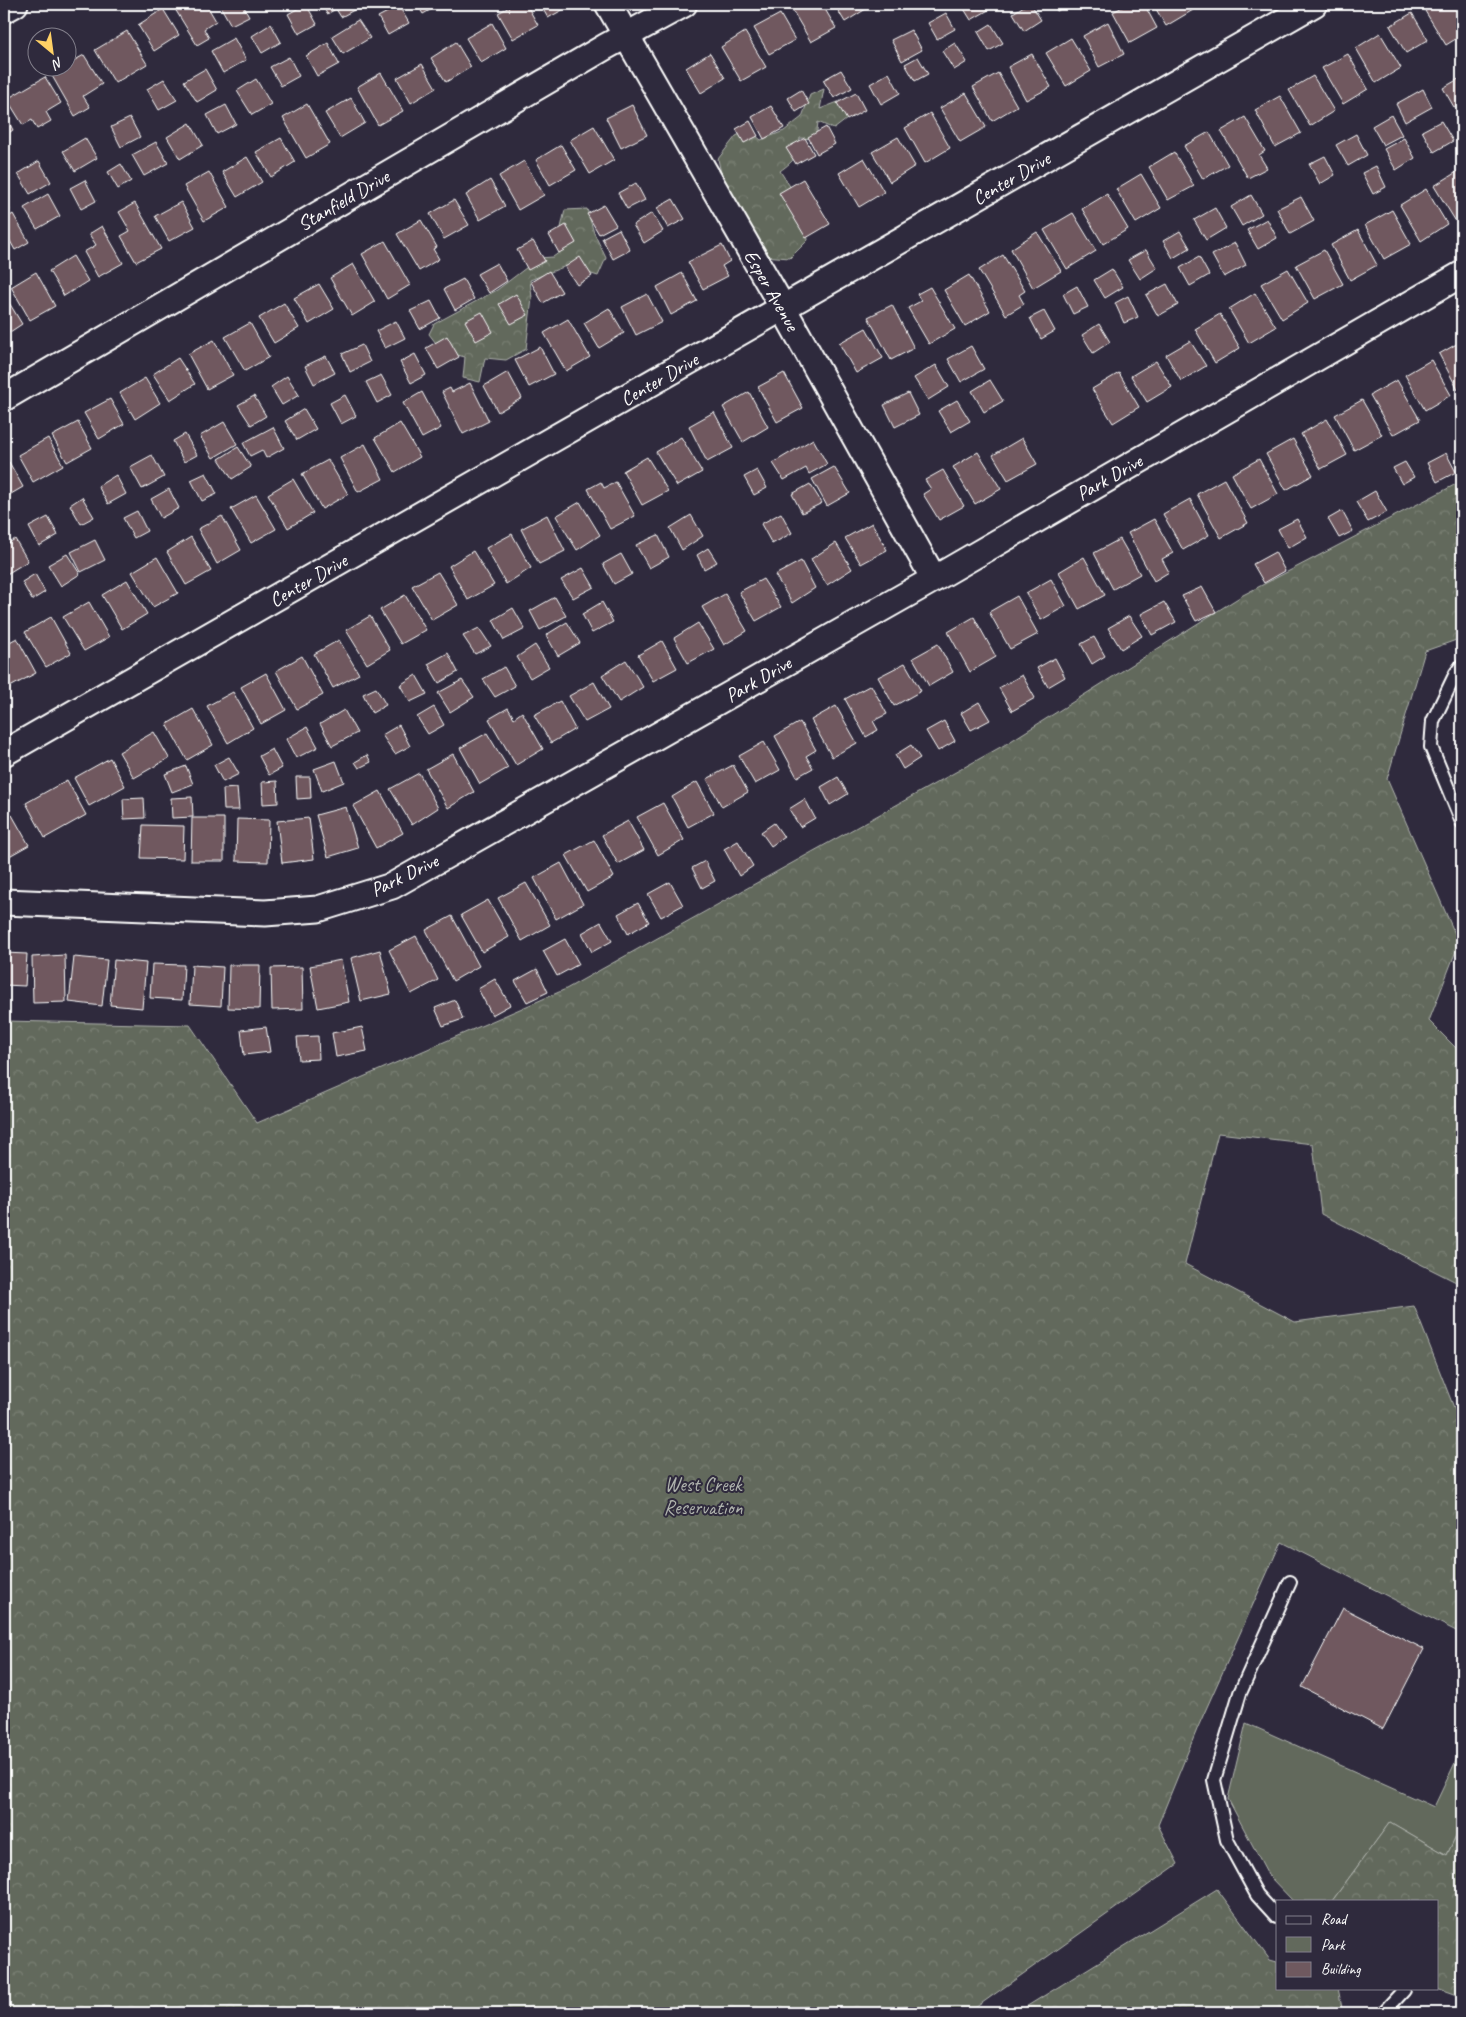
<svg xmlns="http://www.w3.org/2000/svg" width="1466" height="2017" viewBox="0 0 1466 2017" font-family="Caveat,sans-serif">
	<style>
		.green { fill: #62695c; stroke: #b0b4ae }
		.forest { fill: url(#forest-crowns); stroke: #b0b4ae }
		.building { fill: #6f595f; stroke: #fff }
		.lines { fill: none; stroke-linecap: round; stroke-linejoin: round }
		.lane-casing { stroke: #fff; stroke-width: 16 }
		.street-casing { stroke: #fff; stroke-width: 29 }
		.lane { stroke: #2f2a3d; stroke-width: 12 }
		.street { stroke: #2f2a3d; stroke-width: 25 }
		.labels { text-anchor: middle; stroke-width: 4; stroke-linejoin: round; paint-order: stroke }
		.street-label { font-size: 20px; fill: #fff; stroke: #2f2a3d }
		.park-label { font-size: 20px; fill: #b0b4ae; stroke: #2f2a3d }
	</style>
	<defs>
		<pattern id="forest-crowns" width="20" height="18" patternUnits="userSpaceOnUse" patternTransform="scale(1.25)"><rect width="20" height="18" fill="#62695c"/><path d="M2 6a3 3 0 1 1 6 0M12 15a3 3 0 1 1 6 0" fill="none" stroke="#7a8074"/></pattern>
	</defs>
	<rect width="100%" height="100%" fill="#2f2a3d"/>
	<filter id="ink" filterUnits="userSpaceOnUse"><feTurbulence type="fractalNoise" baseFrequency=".02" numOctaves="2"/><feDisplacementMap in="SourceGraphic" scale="10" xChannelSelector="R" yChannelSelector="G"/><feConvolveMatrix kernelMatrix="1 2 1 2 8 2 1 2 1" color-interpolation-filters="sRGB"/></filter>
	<g filter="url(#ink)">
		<path class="green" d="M1246,1723L1434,1807L1462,1748V1823L1447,1855L1390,1822L1332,1901H1293L1269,1876L1228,1799Z"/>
		<path class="forest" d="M824,89L820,109L838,102L851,105L847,119L834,129L818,122L816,139L800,138C798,156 795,160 780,171L804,208L808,240L790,258L763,256L723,183L718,159L736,136L749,130L761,140L784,131L802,117L810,95Z
			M587,209L594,233L606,258L598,276L566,266L530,280L532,298L526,349L506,360L485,358L480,382L463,378L465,357L442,351L429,334L434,324L497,290L539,258L553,257L574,242L561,228L565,210Z
			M1462,481V638L1425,651L1387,779L1459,943L1429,1021L1462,1054V1285L1321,1214L1313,1144L1218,1133L1185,1264L1295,1322L1414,1306L1462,1428V1634L1281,1542L1198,1727L1158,1825L1178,1864L968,2013H4V1021L190,1025L257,1123L566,989L1006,744L1243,595Z
			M1390,1822L1447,1855L1462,1823V1997L1437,1988V1901H1332Z
			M1217,1889L1270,1960L1277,1962V1988H1338L1343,2013H1016Z"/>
		<path class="building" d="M183,4H206L216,21L204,29L209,38L197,45L175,9Z
			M219,4H246L243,5L249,16L231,25Z
			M306,4L317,24L299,34L288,14Z
			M322,4H350L354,10L341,17L336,9L327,14Z
			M417,4H441L423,14Z
			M515,4H526L538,25L513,39L498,13Z
			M540,4H573L548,18Z
			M799,4H822L836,28L811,42L791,8Z
			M834,4H867L869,7L845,22Z
			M961,4H990L992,8L971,20Z
			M1027,4H1031L1041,20L1024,31L1013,13Z
			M1053,4H1070L1057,11Z
			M1128,4H1144L1157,28L1130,43L1113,12Z
			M1153,4H1189L1193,10L1166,26Z
			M1437,4H1456L1462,15V35L1446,45L1425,11Z
			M399,6L409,23L388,35L378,17Z
			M163,9L179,35L154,51L138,25Z
			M946,13L955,29L937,39L928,23Z
			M1412,13L1428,40L1406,53L1390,26Z
			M780,14L795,40L769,54L754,28Z
			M358,20L370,38L343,54L332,36Z
			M1108,22L1124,54L1099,67L1083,36Z
			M492,23L506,48L481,63L466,38Z
			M271,24L281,42L262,53L252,36Z
			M991,24L1003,43L989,51L978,32Z
			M911,30L922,50L902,61L891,40Z
			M127,31L147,64L115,83L95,50Z
			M745,32L766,67L741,81L721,47Z
			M1380,33L1401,68L1376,83L1356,48Z
			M234,38L246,60L223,73L211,51Z
			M1071,38L1091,71L1066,86L1046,53Z
			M456,42L471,67L446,82L431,58Z
			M328,43L339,64L317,76L306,56Z
			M955,43L967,62L954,70L942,51Z
			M710,53L725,78L701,93L686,68Z
			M1032,54L1051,87L1026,100L1008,67Z
			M1348,54L1368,89L1343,104L1322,68Z
			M84,55L102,84L83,96L90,107L75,116L51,74L62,68H68V64Z
			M289,57L299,76L281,86L270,67Z
			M918,57L928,74L915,81L905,64Z
			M422,64L436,88L411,103L397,78Z
			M205,69L217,90L197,102L184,81Z
			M841,70L852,88L834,98L823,80Z
			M381,73L403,111L378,125L357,87Z
			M889,73L900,93L881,104L870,84Z
			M998,73L1017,106L992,121L973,87Z
			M1313,76L1334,111L1310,126L1289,90Z
			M45,77L61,103L46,112L51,121L37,129L32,120L23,125L7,99Z
			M1462,77V102L1454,107L1443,88Z
			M164,79L177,100L159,110L147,89Z
			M256,79L271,104L252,115L237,91Z
			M1423,89L1432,107L1405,122L1396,104Z
			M801,90L809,104L796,112L788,98Z
			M856,93L865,110L847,120L837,103Z
			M966,93L986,127L960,142L940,108Z
			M1280,96L1301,133L1275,147L1255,110Z
			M351,98L365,123L340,138L325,113Z
			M307,104L330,144L306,158L283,118Z
			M226,105L236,124L217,134L207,115Z
			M632,105L647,135L621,148L606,118Z
			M771,106L784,128L764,139L752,117Z
			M4,113L13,130L4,136Z
			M930,113L950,148L925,163L905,128Z
			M1391,115L1402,135L1383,145L1372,126Z
			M1245,117L1265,151L1259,155L1267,168L1248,178L1221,131Z
			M130,118L140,137L121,147L111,127Z
			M750,121L758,136L744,143L736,129Z
			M1441,121L1453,141L1434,152L1422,131Z
			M190,123L203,145L180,159L167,137Z
			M594,126L614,160L590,174L570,140Z
			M826,127L835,144L817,154L808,137Z
			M1209,132L1228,165L1203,179L1184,146Z
			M1356,134L1367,155L1348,166L1336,145Z
			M898,137L915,166L890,182L872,152Z
			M85,138L97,158L75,171L63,151Z
			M281,138L295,162L271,177L256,152Z
			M805,138L814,154L796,164L786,148Z
			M1404,138L1415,158L1396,170L1384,149Z
			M156,142L168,163L144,176L132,155Z
			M561,145L576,170L550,185L536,160Z
			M1174,152L1194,186L1168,200L1149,167Z
			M1325,156L1335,175L1320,184L1309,164Z
			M247,157L262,182L237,197L222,172Z
			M864,158L884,192L859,207L839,173Z
			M39,161L51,182L30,194L18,174Z
			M524,161L544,195L518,210L499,176Z
			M121,164L131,181L118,189L108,172Z
			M1376,166L1386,187L1373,194L1362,173Z
			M1460,170L1462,173V216L1455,220L1434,186Z
			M209,172L229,207L204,221L184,186Z
			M1141,174L1161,208L1136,223L1116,189Z
			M803,179L830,224L806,238L779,193Z
			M85,180L96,201L81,209L70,188Z
			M490,180L505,206L480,220L466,195Z
			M636,183L645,200L627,209L618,193Z
			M1426,189L1447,224L1421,241L1400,205Z
			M48,194L60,216L37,229L24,208Z
			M1107,194L1128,229L1103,244L1082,209Z
			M1251,195L1262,214L1242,226L1231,207Z
			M1301,197L1314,221L1290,234L1277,209Z
			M4,199L10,210L4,213Z
			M673,199L685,219L668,228L657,208Z
			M454,200L469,225L444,239L430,214Z
			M181,202L195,227L169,241L155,216Z
			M135,203L161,249L136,262L121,236L130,231L119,212Z
			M604,205L616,225L599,234L587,214Z
			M1215,208L1226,228L1206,240L1194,220Z
			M1392,210L1411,244L1384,259L1365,225Z
			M652,213L663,231L644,243L633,225Z
			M1073,213L1096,251L1067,269L1044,230Z
			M13,214L29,242L15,250L4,230V220Z
			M1267,219L1277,238L1258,249L1247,230Z
			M421,220L437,247L433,249L439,259L419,271L397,234Z
			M566,225L576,243L559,253L549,235Z
			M102,226L123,263L98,277L84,252L96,245L89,234Z
			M619,229L630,250L613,259L602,238Z
			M1358,230L1377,265L1350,280L1331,245Z
			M1180,231L1190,248L1173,258L1163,241Z
			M1037,232L1061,271L1033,288L1011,249Z
			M385,241L410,285L387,299L362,254Z
			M533,241L545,261L528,270L517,250Z
			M1235,243L1246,265L1224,277L1212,255Z
			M722,245L730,261L722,266L728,276L703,289L688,262Z
			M1146,250L1157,268L1140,279L1128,260Z
			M1324,250L1343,284L1315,299L1296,265Z
			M1003,255L1025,291L1019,295L1024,304L1006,315L979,270Z
			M73,256L88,281L64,296L49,271Z
			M580,257L592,276L577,285L565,267Z
			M1199,257L1209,275L1190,286L1180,268Z
			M497,263L507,281L489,293L477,274Z
			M353,264L375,302L352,316L330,278Z
			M1112,269L1123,287L1105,298L1094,280Z
			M1288,269L1308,303L1282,319L1261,284Z
			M549,271L562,292L543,303L531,282Z
			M36,272L55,306L30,320L11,287Z
			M682,273L697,301L671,315L657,287Z
			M969,275L990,311L965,326L944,290Z
			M463,279L474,299L455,310L444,289Z
			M319,284L334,309L309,324L294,298Z
			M1167,284L1178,305L1158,316L1146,295Z
			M1077,286L1088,307L1073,314L1063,294Z
			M930,287L955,329L929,344L908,308L921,301L917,294Z
			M1255,293L1276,327L1249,343L1229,309Z
			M516,294L528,315L511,324L499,304Z
			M647,294L662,322L636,335L622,307Z
			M1128,296L1138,317L1124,323L1115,303Z
			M8,301L22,324L4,336V303Z
			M431,301L440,318L420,329L410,311Z
			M284,303L299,328L274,343L259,318Z
			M892,305L914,348L891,360L868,317Z
			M609,308L624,333L599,348L584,323Z
			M1044,311L1055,331L1041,339L1030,318Z
			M482,312L493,332L476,341L465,321Z
			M1220,314L1240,348L1215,363L1195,329Z
			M568,319L590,357L566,371L544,333Z
			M396,321L405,338L385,348L376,331Z
			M250,323L269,357L245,371L225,337Z
			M1099,324L1110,342L1093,353L1082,335Z
			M866,328L883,358L856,373L839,343Z
			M447,336L459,357L438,369L426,348Z
			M214,340L233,375L207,389L188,354Z
			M1190,341L1206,366L1181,381L1166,355Z
			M1462,341V388L1458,390L1439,354Z
			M362,345L370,362L350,372L342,354Z
			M971,346L984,369L961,382L948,359Z
			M540,347L554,374L529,387L515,360Z
			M415,354L426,375L411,383L400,362Z
			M326,356L335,373L314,384L305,366Z
			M178,358L195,384L170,400L153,374Z
			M1431,360L1451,395L1425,410L1405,375Z
			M1156,361L1172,387L1147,402L1131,376Z
			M936,365L949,387L928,400L914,378Z
			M508,372L522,398L498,412L484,386Z
			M784,373L803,408L777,422L758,387Z
			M1119,373L1139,407L1113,423L1092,389Z
			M381,375L392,395L377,403L366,382Z
			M287,376L299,395L282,405L271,387Z
			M145,378L160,403L135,419L120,393Z
			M990,380L1003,401L984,412L972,391Z
			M1397,380L1420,420L1393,435L1370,395Z
			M470,383L489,421L463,434L442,392L450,388L452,392Z
			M422,392L441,428L422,438L403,403Z
			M749,392L768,427L743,442L723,407Z
			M908,393L919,415L895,427L884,405Z
			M345,395L356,416L341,424L330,403Z
			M254,396L266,416L251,425L238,405Z
			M110,399L124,424L99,439L84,413Z
			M957,400L970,421L951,432L938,411Z
			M1362,400L1382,435L1354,450L1335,415Z
			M304,409L316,429L297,440L285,421Z
			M714,412L733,448L707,462L689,426Z
			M1327,419L1347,455L1321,469L1301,434Z
			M78,422L92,448L67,462L52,436Z
			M224,422L237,444L213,458L200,436Z
			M400,423L420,457L395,472L375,438Z
			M273,427L284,448L266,458L262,450L250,456L243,443Z
			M185,434L197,455L184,462L173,441Z
			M681,437L702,472L677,486L656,452Z
			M48,438L63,465L33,482L18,455Z
			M1022,438L1037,464L1008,480L993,455Z
			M813,439L827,464L809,474L806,468L784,480L773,463Z
			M1293,439L1313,475L1286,490L1266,454Z
			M365,444L383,479L358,492L340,458Z
			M238,447L251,467L232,479L219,459Z
			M978,452L1001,489L975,504L953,467Z
			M1446,453L1456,472L1437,482L1427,463Z
			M152,455L164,477L142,489L130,467Z
			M647,457L668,491L642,505L623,471Z
			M1259,459L1278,494L1251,509L1232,474Z
			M328,460L348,494L322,509L302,474Z
			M9,462L23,487L4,498V464Z
			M1405,462L1414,477L1402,484L1393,468Z
			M834,467L850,493L827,506L812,479Z
			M757,470L767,488L754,495L744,477Z
			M943,470L964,506L939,520L923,494L931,489L925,480Z
			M206,473L217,494L202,501L191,480Z
			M116,475L126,494L108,504L98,486Z
			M293,479L313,513L288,528L268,494Z
			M1224,479L1248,523L1221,538L1197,494Z
			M601,482L604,488L616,482L635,516L610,529L588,489Z
			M810,484L822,503L802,513L792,494Z
			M169,489L179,508L161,518L151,499Z
			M1375,491L1387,512L1368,522L1356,502Z
			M256,495L276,529L251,543L231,509Z
			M82,497L94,517L81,524L70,505Z
			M1190,499L1209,535L1183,550L1163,514Z
			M580,502L600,535L577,550L556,516Z
			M137,511L147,531L134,538L123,518Z
			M1342,511L1353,531L1339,538L1328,519Z
			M781,513L792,533L772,544L761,524Z
			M547,515L565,551L539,564L521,529Z
			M691,515L703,536L682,550L670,528Z
			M222,516L241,550L217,564L198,529Z
			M48,517L58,535L39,546L29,527Z
			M1154,519L1173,553L1162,559L1169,572L1154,581L1128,533Z
			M1297,519L1307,537L1288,548L1278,529Z
			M872,523L887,550L861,564L845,538Z
			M512,534L531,568L506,584L486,548Z
			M658,535L669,557L649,568L636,545Z
			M191,537L211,571L186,585L167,552Z
			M15,539L28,561L5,575L4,546Z
			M1120,539L1140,574L1113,589L1094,553Z
			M95,540L105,560L81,572L71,552Z
			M836,543L852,569L827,585L811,559Z
			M708,548L717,562L704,569L697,555Z
			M473,551L494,585L468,600L449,566Z
			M1275,552L1285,571L1264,583L1253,564Z
			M67,554L80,574L61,586L48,565Z
			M621,554L632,574L614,584L603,564Z
			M157,557L178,593L153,607L132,572Z
			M1084,557L1105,595L1079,609L1059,572Z
			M801,561L815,588L792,603L775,575Z
			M583,568L594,587L573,598L561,580Z
			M438,572L458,605L432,620L412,586Z
			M35,574L45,592L32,600L22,582Z
			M763,579L781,607L756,621L739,592Z
			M1051,579L1066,606L1041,620L1026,593Z
			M127,580L147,614L122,629L102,595Z
			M1202,587L1216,612L1196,621L1182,596Z
			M725,594L747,631L724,645L702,607Z
			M405,595L426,630L401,644L380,610Z
			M1017,596L1038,634L1010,649L989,612Z
			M555,597L566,616L540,630L530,611Z
			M89,602L109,637L84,651L63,617Z
			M602,602L613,622L592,633L582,614Z
			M1164,602L1176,622L1152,635L1141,614Z
			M513,608L525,629L504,640L493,620Z
			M370,616L390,650L367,664L346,630Z
			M1129,616L1142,636L1121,649L1108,628Z
			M51,617L71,653L46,667L25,632Z
			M974,617L996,657L970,672L948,632Z
			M567,622L580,643L558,656L546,635Z
			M698,623L714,649L688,663L674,638Z
			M479,628L491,646L475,654L463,636Z
			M1094,637L1105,656L1092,664L1081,644Z
			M17,638L36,673L10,687L4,675V645Z
			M339,640L359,674L333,688L314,654Z
			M662,641L677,668L653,681L638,655Z
			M938,644L953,672L929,686L913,658Z
			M535,645L549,667L530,678L517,657Z
			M448,653L458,672L439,683L428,664Z
			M302,656L323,695L297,709L276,671Z
			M1055,658L1065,677L1048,687L1037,668Z
			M626,660L643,687L619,702L602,675Z
			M905,663L921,691L894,706L878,677Z
			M504,667L515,686L495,697L483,679Z
			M266,673L286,710L261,724L241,687Z
			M416,675L427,694L410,702L400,685Z
			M1022,675L1035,698L1012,711L999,688Z
			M462,680L474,697L450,712L438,693Z
			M594,682L609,709L585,722L569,696Z
			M871,685L887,714L873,721L878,730L866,737L845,699Z
			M376,688L386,705L372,713L363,694Z
			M233,692L253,728L228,743L207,706Z
			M560,701L575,729L551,743L534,715Z
			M979,702L990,720L971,730L961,713Z
			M836,706L857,743L832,757L811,720Z
			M434,707L444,725L428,734L417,717Z
			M508,708L514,718L522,712L543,749L516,765L489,719Z
			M193,709L213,745L187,760L167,724Z
			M344,710L357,733L332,746L320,724Z
			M944,721L955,741L938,751L926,731Z
			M800,722L816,750L806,756L813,768L797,777L775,736Z
			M399,725L410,746L395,754L382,735Z
			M307,727L318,747L296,758L286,739Z
			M154,732L169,758L134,778L119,752Z
			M487,733L508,768L480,784L460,748Z
			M764,742L780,770L755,784L739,756Z
			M911,745L920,758L903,769L895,755Z
			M272,749L282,768L269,775L259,756Z
			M453,754L474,792L448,808L426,769Z
			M367,755L371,762L359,768L355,762Z
			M229,757L239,774L223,782L214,765Z
			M110,758L125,786L89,806L74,778Z
			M336,761L344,782L322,791L314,769Z
			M733,765L748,792L722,807L707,779Z
			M186,766L193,784L172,792L165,774Z
			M419,773L438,808L412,825L390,789Z
			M296,777H310L311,798L297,799Z
			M838,777L848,794L830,805L821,787Z
			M67,780L86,815L45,838L26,803Z
			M277,781L278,803L263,804L262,782Z
			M697,782L714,813L688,827L672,797Z
			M237,788L239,810H224L223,789Z
			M380,791L403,833L376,848L353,806Z
			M192,797L193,817L172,818L171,798Z
			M144,798L145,818L124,819L123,799Z
			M805,799L815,818L800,827L789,809Z
			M663,803L684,840L658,855L637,817Z
			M346,807L358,848L328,857L316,815Z
			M12,815L29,845L4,859V819Z
			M192,818H224V861H191Z
			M309,818L314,859L282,863L277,821Z
			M237,819L269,820L268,862L236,861Z
			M628,821L644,850L618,864L602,835Z
			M774,823L784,837L771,846L761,832Z
			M143,825L184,826L183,859L141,858Z
			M594,840L614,877L587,892L566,855Z
			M738,841L753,866L739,876L724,849Z
			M705,861L715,881L702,888L692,868Z
			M561,863L583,904L556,919L534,878Z
			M670,882L683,905L661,917L648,894Z
			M526,883L550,925L522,941L498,898Z
			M488,900L509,937L482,952L461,915Z
			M638,903L649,922L628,934L618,914Z
			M452,916L479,966L453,981L426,930Z
			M601,922L612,941L592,952L582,933Z
			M416,936L438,980L411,994L389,950Z
			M565,939L579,964L557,976L543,951Z
			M380,950L391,994L361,1001L351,958Z
			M4,953L27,954L25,986L4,985Z
			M65,955L66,1002L33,1003L32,957Z
			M74,957L107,960L102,1006L69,1002Z
			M114,960L146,963L142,1008L110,1005Z
			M341,960L349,1002L318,1008L310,966Z
			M152,964L184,965L182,1000L150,998Z
			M192,965L223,967L221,1006L190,1004Z
			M229,965H260L259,1009L228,1008Z
			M302,967L303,1009L272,1010L271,968Z
			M537,969L548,992L527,1002L515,981Z
			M495,979L510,1005L492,1015L478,989Z
			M455,1000L463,1019L443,1026L435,1008Z
			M266,1027L270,1052L244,1055L241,1030Z
			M362,1027L367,1051L336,1057L332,1033Z
			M318,1036L319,1059L299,1060L297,1037Z
			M1343,1608L1424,1649L1383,1729L1302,1687Z"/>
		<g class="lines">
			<g class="lane-casing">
				<path id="lane" d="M1462,665L1456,673L1433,721L1431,747L1462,822
					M1277,1917L1257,1895L1227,1840L1214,1780L1240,1693L1290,1582
					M1383,2013L1404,1990L1401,1988"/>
			</g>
			<g class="street-casing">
				<path id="street" d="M608,4L783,308L934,579
					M4,10L15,4
					M4,398L605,47L684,4
					M4,753L1314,4
					M4,902L265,913L318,909L392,886L934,579L1462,274"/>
			</g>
			<use href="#lane" class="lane"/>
			<use href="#street" class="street"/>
		</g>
	</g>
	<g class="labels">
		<g class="street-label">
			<text transform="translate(1011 178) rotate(-30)" y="7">Center Drive</text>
			<text transform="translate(343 200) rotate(-30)" y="7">Stanfield Drive</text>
			<text transform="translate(772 290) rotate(60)" y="7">Esper Avenue</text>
			<text transform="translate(659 379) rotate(-30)" y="7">Center Drive</text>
			<text transform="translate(1109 477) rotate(-30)" y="7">Park Drive</text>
			<text transform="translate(308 580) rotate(-30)" y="7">Center Drive</text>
			<text transform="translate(758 679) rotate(-30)" y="7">Park Drive</text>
			<text transform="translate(404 875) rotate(-26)" y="7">Park Drive</text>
		</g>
		<g class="park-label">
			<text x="703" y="1491">West Creek<tspan x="703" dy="23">Reservation</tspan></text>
		</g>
	</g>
	<rect width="1466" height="2017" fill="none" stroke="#2f2a3d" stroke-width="20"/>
	<rect x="10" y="10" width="1446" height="1997" fill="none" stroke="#fff" stroke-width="2" filter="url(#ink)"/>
	<rect x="1276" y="1900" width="162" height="90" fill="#2f2a3d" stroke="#827f8b"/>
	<rect x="1286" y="1916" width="25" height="8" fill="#2f2a3d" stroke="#827f8b"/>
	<text x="1321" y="1924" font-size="15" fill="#ffffff">Road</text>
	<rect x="1286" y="1937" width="25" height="15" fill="#62695c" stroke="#827f8b"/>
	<text x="1321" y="1950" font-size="15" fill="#ffffff">Park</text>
	<rect x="1286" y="1962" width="25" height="15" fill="#6f595f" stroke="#827f8b"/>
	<text x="1321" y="1974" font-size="15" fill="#ffffff">Building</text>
	<g transform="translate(52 52) rotate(151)"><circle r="24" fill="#2f2a3d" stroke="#827f8b"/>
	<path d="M0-4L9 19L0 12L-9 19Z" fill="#ffd166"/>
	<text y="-8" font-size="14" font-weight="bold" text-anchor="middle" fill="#ffffff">N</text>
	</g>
</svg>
